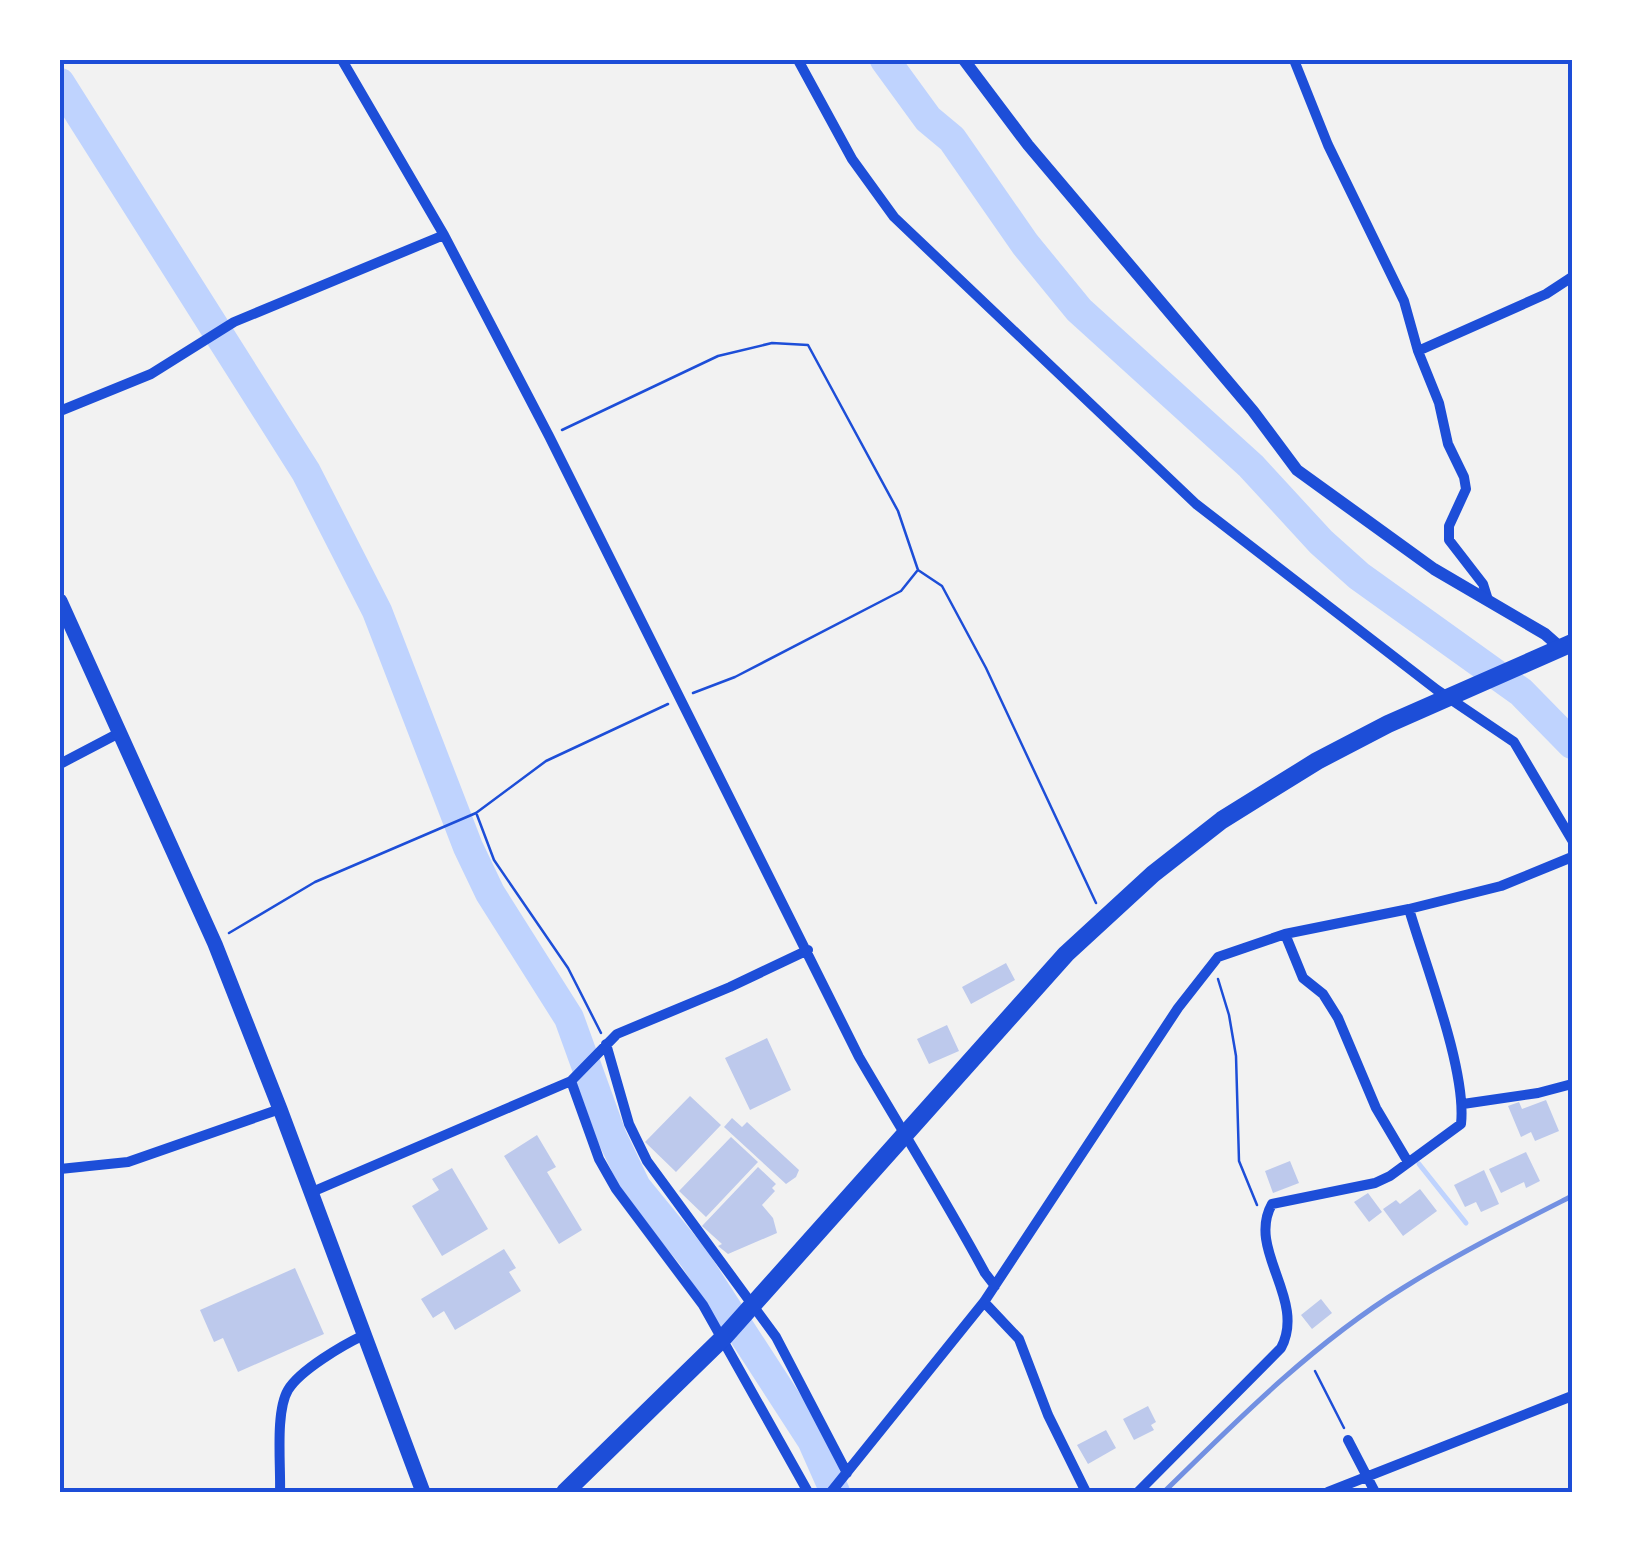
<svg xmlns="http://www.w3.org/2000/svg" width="1632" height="1552" viewBox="0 0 1632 1552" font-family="Barlow,sans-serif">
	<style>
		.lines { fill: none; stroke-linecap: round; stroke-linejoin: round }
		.stream { stroke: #bfd3fe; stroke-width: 5 }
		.river { stroke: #bfd3fe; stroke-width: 30 }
		.building { fill: #bdc9ec }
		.path { stroke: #1d4ed8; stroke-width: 2.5 }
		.minor { stroke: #1d4ed8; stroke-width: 10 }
		.tertiary { stroke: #1d4ed8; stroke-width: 12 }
		.primary { stroke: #1d4ed8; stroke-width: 15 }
		.trunk { stroke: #1d4ed8; stroke-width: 18 }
		.rail { stroke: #7290e2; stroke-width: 5 }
		.neatline { fill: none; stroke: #1d4ed8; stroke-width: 4 }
	</style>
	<rect width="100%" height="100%" fill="#f2f2f2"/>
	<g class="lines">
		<path class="stream" d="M1419,1164L1466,1223"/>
		<path class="river" d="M885,60L928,119L952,139L1025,244L1079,310L1251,466L1321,542L1359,576L1521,692L1572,744
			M60,83L306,472L377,611L468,847L490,893L569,1018L612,1137L636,1187L694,1258L812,1440L835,1492"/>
	</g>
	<path class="building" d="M1006,963L1015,980L971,1004L962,987Z
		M947,1025L959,1051L929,1064L917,1039Z
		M767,1038L791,1090L750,1110L725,1058Z
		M690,1096L721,1125L676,1172L645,1142Z
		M1546,1100L1559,1131L1535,1141L1531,1132L1521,1137L1508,1106L1519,1102L1522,1109Z
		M732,1118L742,1127L747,1122L799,1170L796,1177L786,1184L724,1127Z
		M537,1135L556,1167L547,1172L582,1230L559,1244L504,1156Z
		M731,1137L758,1162L706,1217L679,1191Z
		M1526,1152L1540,1181L1526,1188L1524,1182L1501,1193L1489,1169Z
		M1290,1161L1299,1183L1273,1193L1265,1171Z
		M758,1167L776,1184L772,1188L775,1191L762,1205L773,1218L777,1233L728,1254L718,1246L722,1244L702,1226Z
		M452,1168L488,1229L442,1256L412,1206L439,1190L432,1179Z
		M1484,1170L1499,1204L1481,1212L1476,1202L1465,1207L1454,1185Z
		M1420,1189L1437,1211L1403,1236L1383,1209L1396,1200L1400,1204Z
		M1368,1193L1382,1212L1369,1222L1354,1202Z
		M504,1249L516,1268L509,1272L521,1291L455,1330L444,1311L433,1318L421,1299Z
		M295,1268L324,1334L238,1372L223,1338L214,1342L200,1310Z
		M1321,1299L1332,1313L1312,1329L1301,1315Z
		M1148,1406L1156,1422L1151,1425L1154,1430L1134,1440L1123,1419Z
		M1106,1430L1116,1448L1088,1464L1077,1445Z"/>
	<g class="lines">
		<path class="path" d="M562,430L718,356L772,343L808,345L898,511L918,570L942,586L986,668L1096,903
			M693,693L735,677L901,591L917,571
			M477,815L494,860L568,968L601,1033
			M229,933L315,882L476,813L546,761L668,704
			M1218,979L1229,1015L1236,1056L1239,1161L1257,1205
			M1315,1371L1344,1428"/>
		<path class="minor" d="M342,60L444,235L549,436L859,1057C901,1129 945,1199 985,1273L995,1286
			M798,60L852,159L894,217L1196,504L1437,690L1514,742L1572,840
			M1294,60L1328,145L1404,301L1418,351L1439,403L1448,444L1464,477L1466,489L1449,526V540L1483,584L1488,600
			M1418,351L1546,294L1572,277
			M60,411L151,374L234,322L444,235
			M60,764L121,732
			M1285,934L1303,978L1323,994L1338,1018L1376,1108L1408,1162
			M606,1044L629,1124L647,1161L776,1337L847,1473
			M571,1081L599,1159L616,1189L703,1305L808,1492
			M1463,1104L1538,1093L1572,1084
			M60,1169L128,1162L280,1109
			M312,1192L571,1081L617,1034L730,987L808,950
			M984,1302L1019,1339L1048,1415L1086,1492
			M1348,1440L1375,1492
			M280,1492C281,1466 275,1412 288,1390C300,1370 343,1345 364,1335
			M831,1492L984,1302L1178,1008L1218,957L1285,934L1409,909L1501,886L1572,857
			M1138,1492L1281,1348C1307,1299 1246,1250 1272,1204L1375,1183L1390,1176L1461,1124C1467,1071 1425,964 1409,909
			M1328,1492L1572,1396"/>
		<path class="tertiary" d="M964,60L1028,145L1253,411L1297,470L1434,569L1545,634L1562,649"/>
		<path class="primary" d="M60,601L215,944L280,1109L423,1492"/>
		<path class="trunk" d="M565,1492L725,1336L1066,954L1153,874L1222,820L1317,761L1388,724L1572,643"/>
		<path class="rail" d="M1164,1492C1238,1419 1314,1343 1403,1288C1457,1254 1515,1225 1572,1196"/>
	</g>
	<rect width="1632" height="1552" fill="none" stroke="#ffffff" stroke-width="125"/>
	<rect x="62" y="62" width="1508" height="1428" class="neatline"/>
</svg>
